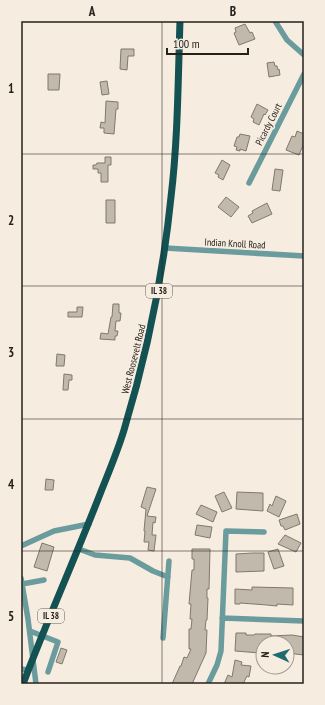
<svg xmlns="http://www.w3.org/2000/svg" width="325" height="705" viewBox="0 0 325 705" font-family="'PT Sans Narrow',sans-serif">
	<style>
		.building { fill: #c1b9ab; stroke: #81796d }
		.lines { fill: none; stroke-linecap: round; stroke-linejoin: round }
		.minor { stroke: #6a9b9d; stroke-width: 5.5 }
		.major { stroke: #135153; stroke-width: 7 }
		.grid { fill: none; stroke: #25221d; stroke-width: 1; stroke-opacity: 0.55 }
		.labels { text-anchor: middle; stroke-width: 3.5; stroke-linejoin: round; paint-order: stroke }
		.shield { fill: #f6ecdf; stroke: #645f57; stroke-width: 1 }
		.shield-label { font-size: 9px; font-weight: bold; fill: #25221d }
		.street-label { font-size: 10px; fill: #25221d; stroke: #f6ecdf }
		.neatline { fill: none; stroke: #25221d; stroke-width: 1.5 }
		.grid-label { font-size: 13px; text-anchor: middle; font-weight: bold; fill: #25221d }
	</style>
	<rect width="100%" height="100%" fill="#f6ecdf"/>
	<path class="building" d="M245,24L250,33L252,32L255,39L239,45L234,33L236,32L235,28Z
		M121,49H134V56H128L127,70L120,69Z
		M274,62L275,66H277L278,70L279,69L280,75L269,77L267,63Z
		M48,74H60L59,90H48Z
		M107,81L109,94L102,95L100,82Z
		M106,101L118,102V109H116L114,134L104,133V128H100L101,122L105,123Z
		M257,104L268,110L265,115L264,114L259,125L253,122L254,119L251,117Z
		M297,131L304,134V143L299,155L286,150L292,136L295,137Z
		M240,134L250,136L246,151L240,149V151L236,150L237,147L234,146L237,137H239Z
		M105,157H111V165H108V182H101V173H98V169H93V165H96L97,163H105Z
		M222,160L230,165L223,180L218,177L219,175L215,173Z
		M275,169L283,170L280,191L272,190Z
		M226,197L239,207L231,217L218,207Z
		M106,200H115V223H106Z
		M267,203L272,214L252,223L248,216L253,213L252,211Z
		M113,304H119V313H121L120,321H116L115,331H118L117,336H115V340L100,339L101,333L108,334L111,317H112Z
		M77,307H83L82,317H68V312H77Z
		M57,354L65,355L64,366H56Z
		M64,374L72,375V380H69L68,390H63Z
		M46,479L54,480L53,490H45Z
		M147,487L156,489L147,516L156,517L155,523L153,522L152,535H156L154,551L148,550L149,542H144L145,531H144L146,509L141,507Z
		M224,492L232,508L222,512L215,496Z
		M237,492L263,493V511L236,509Z
		M276,496L286,501L279,517L267,511L270,504L272,506Z
		M201,505L217,512L213,522L196,514Z
		M297,514L300,524L285,530L283,526H281L279,520Z
		M197,525L212,527L210,538L195,535Z
		M285,535L301,543L296,552L278,544Z
		M42,543L54,547L47,571L34,567Z
		M192,549H210L209,589H207V598H208L207,620H206L205,630H207L206,653L192,684H172L180,666H181L184,657L187,658L191,649H189V629H191L192,619H190L191,604H189L192,570H194V559H192Z
		M278,549L284,566L274,569L268,552Z
		M253,553H264V571L236,572V554Z
		M252,587L293,588V605L277,604V606L267,605L240,603V604H235V589L252,590Z
		M236,633H246V635H254L255,634H271V636L292,635L304,637V655L287,653V643H260V653L235,651Z
		M61,648L67,650L62,664L56,662Z
		M235,660L242,662L241,665L251,666L249,677L247,676L243,684H224L228,675L232,677Z"/>
	<g class="lines">
		<path class="minor" d="M275,21L287,40L304,55
			M249,183L304,74
			M165,248L304,256
			M21,546L54,531L89,524
			M79,549L95,555L130,558L153,571L168,577
			M21,578L28,619L36,684
			M22,584L44,580
			M222,618L304,621
			M30,631L58,642L48,672
			M163,638L169,561
			M21,669L28,670
			M208,684L217,665L221,651L226,531L264,532"/>
		<path class="major" d="M23,684C48,618 77,554 102,489C110,469 118,450 124,430C147,354 163,276 171,197C178,139 178,80 180,21"/>
	</g>
	<path class="grid" d="M162,21V684M21,154H304M21,286H304M21,419H304M21,551H304"/>
	<g class="labels">
		<g class="shield">
			<rect x="146" y="284" width="26" height="14" rx="3"/>
			<rect x="38" y="609" width="26" height="14" rx="3"/>
		</g>
		<g class="shield-label">
			<text x="159" y="294">IL 38</text>
			<text x="51" y="619">IL 38</text>
		</g>
		<g class="street-label">
			<text transform="translate(268 124) rotate(-63)" y="4">Picardy Court</text>
			<text transform="translate(235 243) rotate(3)" y="4">Indian Knoll Road</text>
			<text transform="translate(133 359) rotate(-76)" y="4">West Roosevelt Road</text>
		</g>
	</g>
	<rect width="325" height="705" fill="none" stroke="#f6ecdf" stroke-width="44"/>
	<g transform="translate(275 655) rotate(273)"><circle r="19" fill="#f6ecdf" stroke="#a29b91"/>
	<path d="M0-3L7 15L0 10L-7 15Z" fill="#1f6b6e"/>
	<text y="-6" font-size="11" font-weight="bold" text-anchor="middle" fill="#25221d">N</text>
	</g>
	<path d="M167 48v6h81v-6" fill="none" stroke="#25221d" stroke-width="2"/>
	<text x="173" y="48" font-size="12" fill="#25221d" stroke="#f6ecdf" stroke-width="3" paint-order="stroke">100 m</text>
	<rect x="22" y="22" width="281" height="661" class="neatline"/>
	<g class="grid-label">
		<text x="92" y="16">A</text>
		<text x="233" y="16">B</text>
		<text x="11" y="93">1</text>
		<text x="11" y="225">2</text>
		<text x="11" y="357">3</text>
		<text x="11" y="489">4</text>
		<text x="11" y="621">5</text>
	</g>
</svg>
